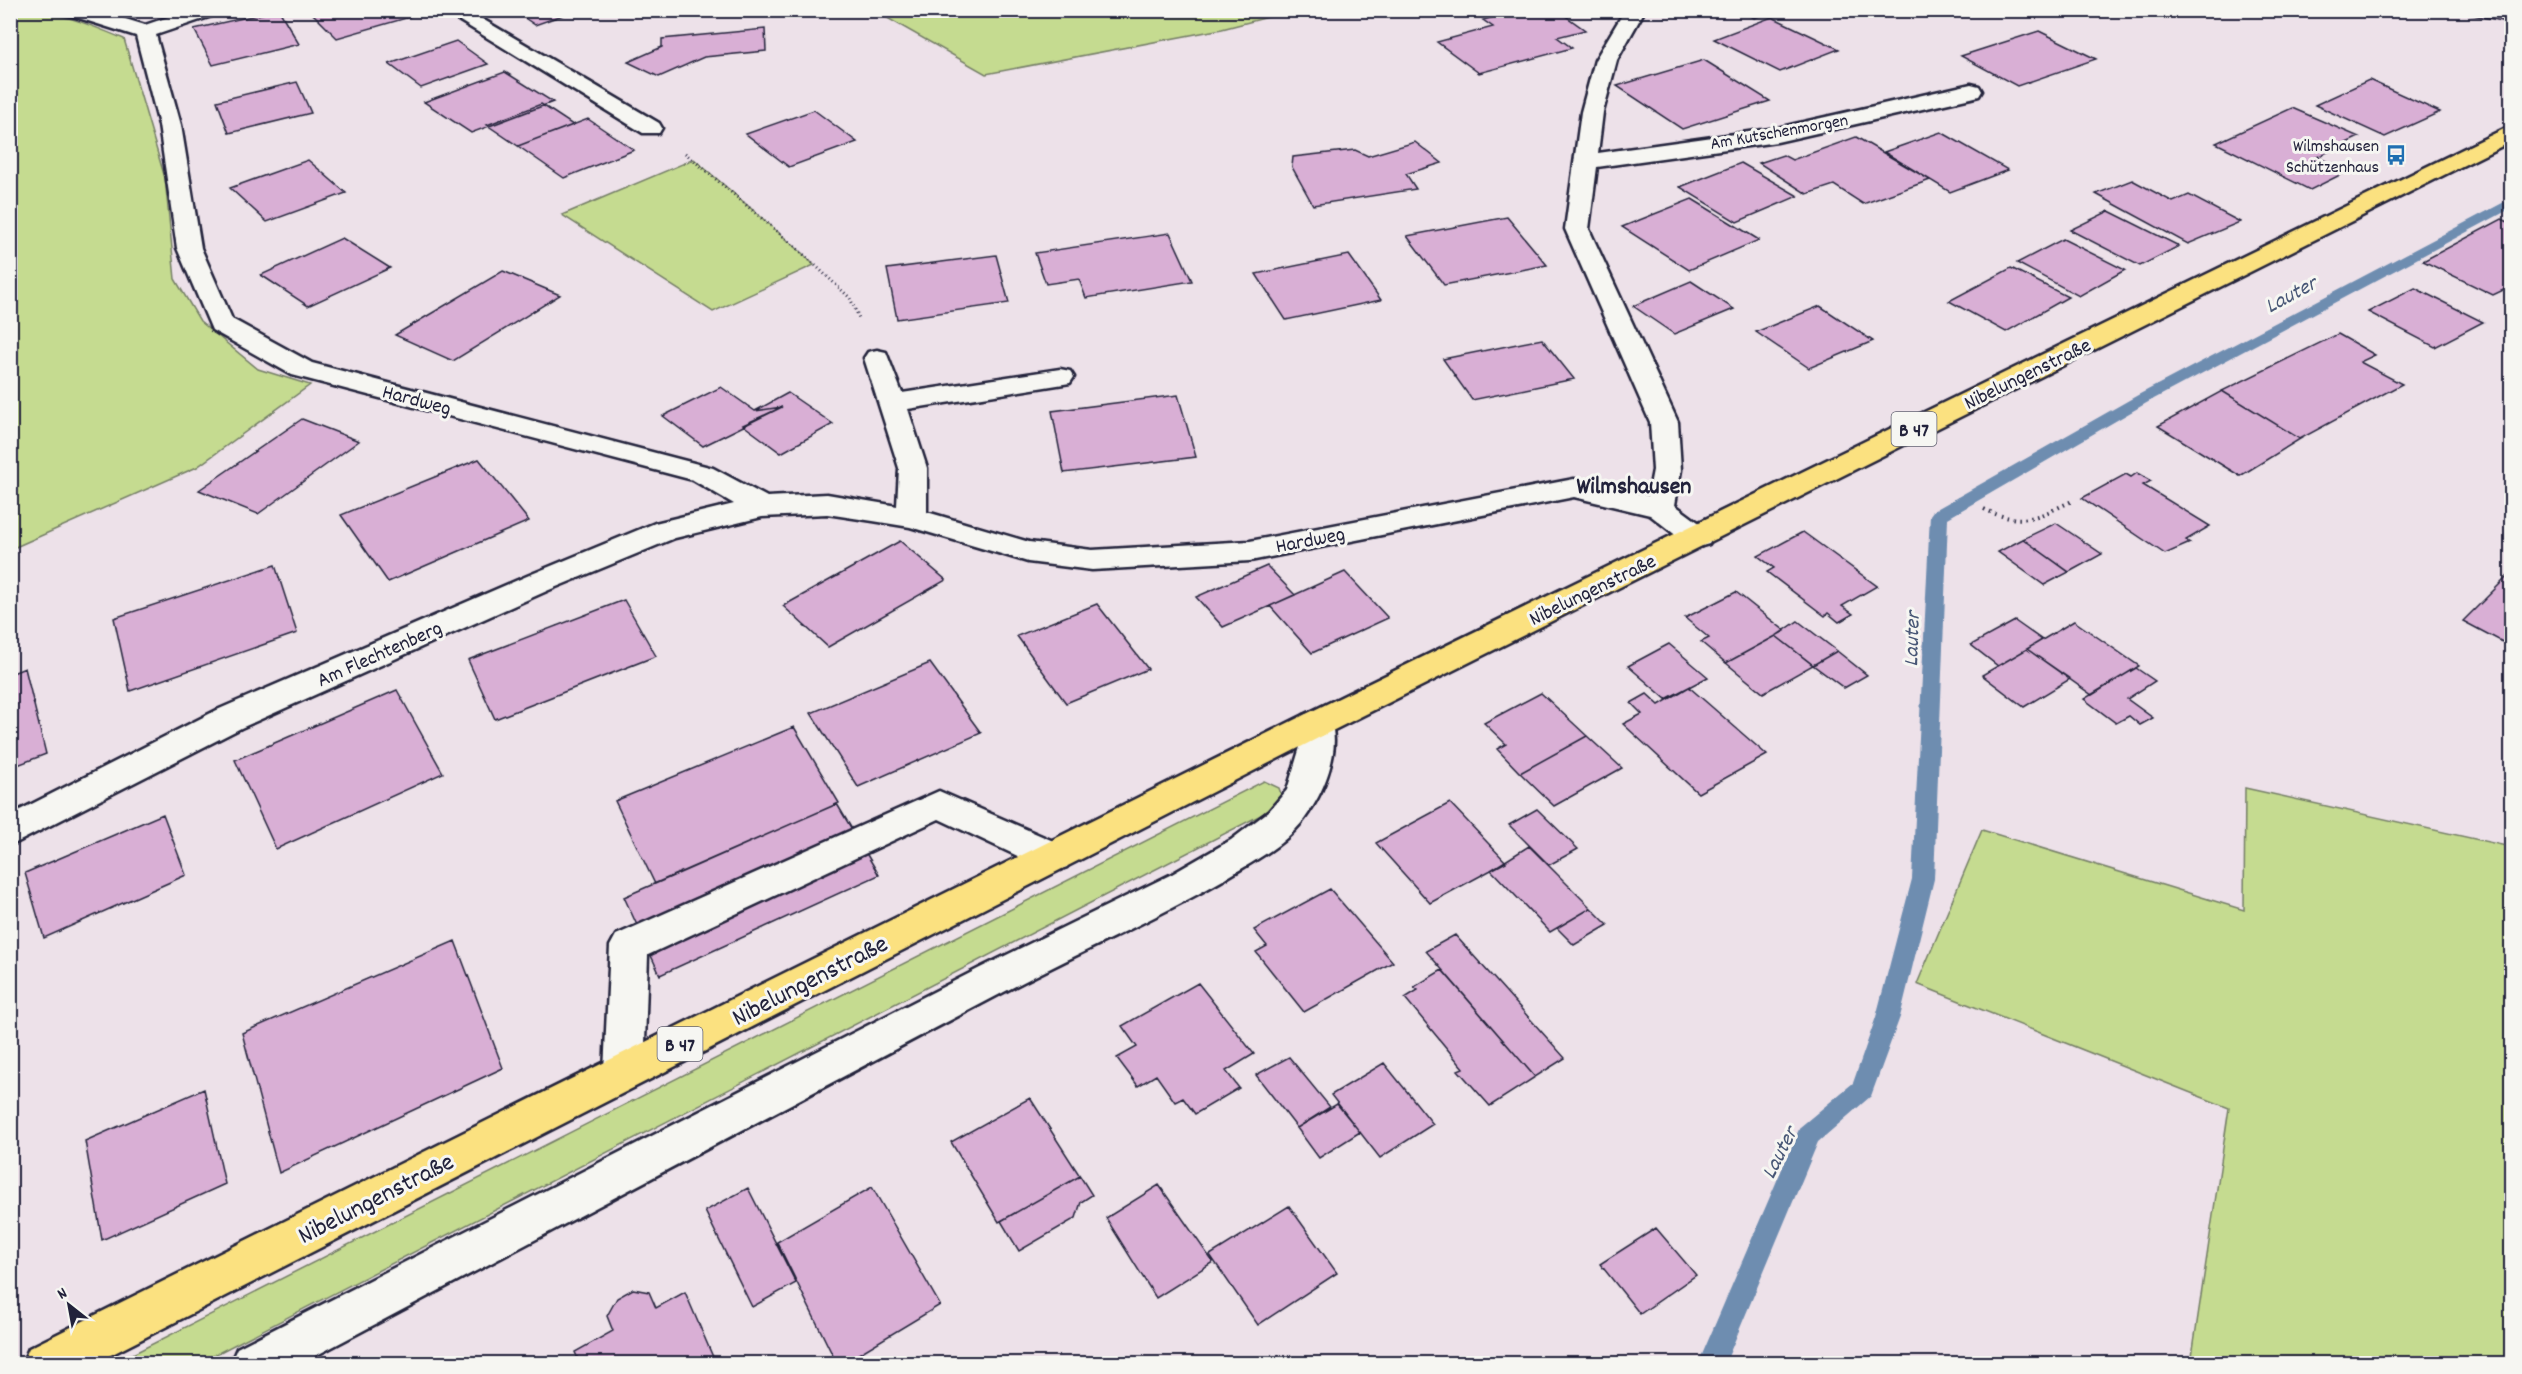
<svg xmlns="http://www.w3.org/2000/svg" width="2522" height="1374" viewBox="0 0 2522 1374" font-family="Dekko,sans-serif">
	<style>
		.green { fill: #c5db90; stroke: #747e66; stroke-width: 1.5 }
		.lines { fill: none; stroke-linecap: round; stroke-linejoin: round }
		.stream { fill: #6e8db0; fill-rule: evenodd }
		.building { fill: #d9afd5; stroke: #22223b; stroke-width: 1.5 }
		.minor-casing { stroke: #22223b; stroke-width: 5 }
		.major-casing { stroke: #22223b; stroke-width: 5 }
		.path-far1 { stroke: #22223b; stroke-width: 3; stroke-dasharray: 1 3; stroke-linecap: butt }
		.path { stroke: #22223b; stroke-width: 4; stroke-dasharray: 1.5 4.5; stroke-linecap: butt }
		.minor { fill: #f6f6f2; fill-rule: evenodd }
		.major { fill: #fbe180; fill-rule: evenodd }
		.labels { text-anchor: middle; stroke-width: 6; stroke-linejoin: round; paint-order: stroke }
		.far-street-label { font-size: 18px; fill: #22223b; stroke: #f6f6f2 }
		.far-poi-label { font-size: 18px; fill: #22223b; stroke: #f6f6f2; text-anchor: end }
		.shield { fill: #f6f6f2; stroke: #626272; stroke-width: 1.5 }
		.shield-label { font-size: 20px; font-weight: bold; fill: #22223b }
		.street-label { font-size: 21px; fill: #22223b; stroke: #f6f6f2 }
		.water-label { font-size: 22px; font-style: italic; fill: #485776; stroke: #f6f6f2 }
		.quarter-label { font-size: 24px; font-weight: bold; fill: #22223b; stroke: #f6f6f2 }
		.near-street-label { font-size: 26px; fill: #22223b; stroke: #f6f6f2 }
	</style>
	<rect width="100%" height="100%" fill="#ede1e9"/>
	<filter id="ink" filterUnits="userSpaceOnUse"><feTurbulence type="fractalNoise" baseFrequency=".0167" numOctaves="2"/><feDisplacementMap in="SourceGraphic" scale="12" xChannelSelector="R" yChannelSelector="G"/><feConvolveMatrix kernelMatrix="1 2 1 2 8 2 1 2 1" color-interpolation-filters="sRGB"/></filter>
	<g filter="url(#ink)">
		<path class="green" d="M11,10C54,10 84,22 124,39L165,178L175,279L200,321L258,369L310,385L197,467L11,549Z
			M875,11H1292L1222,29L986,74Z
			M694,159L800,251L814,265L713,312L562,215Z
			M1264,781L1279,788L1284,803L199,1363L113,1364Z
			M2245,788L2511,847V1363H2191L2229,1108L1917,984L1982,830L2244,910Z"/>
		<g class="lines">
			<path class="stream" d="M2512,198V208L2150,401L1948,518L1934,879L1900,1017L1871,1096L1818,1142L1725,1364H1698L1800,1127L1853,1083L1876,1017L1912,879L1930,515L1933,511L2138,395Z"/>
		</g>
		<path class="building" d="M279,10L299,44L213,65L194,29Z
			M316,10H403L410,17L337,38L311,12Z
			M513,10H577L535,25Z
			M1520,10H1557L1585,30L1557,37L1572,48L1479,73L1437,42L1493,27L1483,20Z
			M1741,10H1778L1754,18Z
			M2449,10H2512V23Z
			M1772,17L1839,49L1780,72L1714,39Z
			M765,29L766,51L704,57L659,77L628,62L662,47V39Z
			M2039,31L2096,59L2017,86L1961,56Z
			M456,41L488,64L421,88L389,64Z
			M1704,60L1770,101L1682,129L1617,86Z
			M505,72L553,102L471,133L424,102Z
			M2369,80L2440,112L2385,137L2315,105Z
			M297,82L311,113L229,133L217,101Z
			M541,104L573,125L518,146L487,125Z
			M2292,108L2359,137L2317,157L2348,171L2310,190L2216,143Z
			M814,110L857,142L789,167L746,134Z
			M588,119L634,150L564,178L518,146Z
			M1941,132L2008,170L1950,192L1884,152Z
			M1856,137L1930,180L1863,204L1834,185L1807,194L1759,163L1783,155L1792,160Z
			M1415,142L1442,163L1406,174L1416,189L1313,205L1292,167L1293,157L1355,150L1368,156Z
			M308,160L346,193L267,222L230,188Z
			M1741,163L1798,196L1737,222L1680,187Z
			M2132,180L2173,202L2189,195L2240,222L2188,244L2096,194Z
			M1692,199L1759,240L1689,270L1622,227Z
			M2109,211L2179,246L2140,266L2070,230Z
			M1507,217L1547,265L1444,285L1407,236Z
			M2502,219L2512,224V286L2493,295L2423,261Z
			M1170,233L1192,281L1086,298L1079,279L1046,284L1035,253Z
			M342,238L390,268L308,306L261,275Z
			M2063,239L2125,270L2079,296L2017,263Z
			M996,255L1009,303L897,319L887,269Z
			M1349,255L1381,300L1286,320L1256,274Z
			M2011,268L2068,297L2006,332L1949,301Z
			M503,271L560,295L453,361L395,335Z
			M1691,281L1734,309L1674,334L1633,306Z
			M2415,288L2483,322L2435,347L2368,312Z
			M1820,306L1873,341L1809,368L1756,332Z
			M2338,334L2375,355L2360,362L2402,384L2300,439L2222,391Z
			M1542,339L1574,379L1472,400L1443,359Z
			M721,387L755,411L782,407L703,446L663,416Z
			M2222,391L2300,439L2240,476L2158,426Z
			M788,393L833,424L781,453L743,425L782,407L755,411Z
			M1178,395L1196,457L1064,473L1052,411Z
			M302,419L359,441L258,514L199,490Z
			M479,459L529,521L388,582L341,515Z
			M2137,473L2151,481L2143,485L2210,526L2186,540L2190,543L2165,554L2082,498L2126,474L2131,477Z
			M2056,523L2102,554L2069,572L2023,539Z
			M1803,532L1877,586L1842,606L1853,614L1839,622L1828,613L1825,616L1767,572L1774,568L1758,556Z
			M2023,539L2069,572L2044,585L1998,552Z
			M900,541L946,580L828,647L783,606Z
			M275,565L297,633L130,691L114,618Z
			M1267,566L1295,595L1223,627L1196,597Z
			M1345,572L1388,618L1312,653L1270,606Z
			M2512,572V647L2463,621Z
			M1736,592L1785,631L1726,663L1701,642L1709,638L1685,618Z
			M624,600L656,656L495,719L468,660Z
			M1097,604L1148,669L1066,703L1017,636Z
			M1798,621L1837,651L1813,665L1776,636Z
			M2015,621L2042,640L1998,666L1971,645Z
			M2074,621L2139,666L2092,695L2027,649Z
			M1776,636L1813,665L1763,693L1726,663Z
			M1669,644L1708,677L1666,699L1628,666Z
			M2027,649L2070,679L2024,707L1982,675Z
			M1837,651L1867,675L1844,688L1813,665Z
			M930,663L981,733L858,787L811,713Z
			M25,668L46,754L10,768V674Z
			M2136,668L2155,681L2127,699L2153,718L2140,725L2129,716L2116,723L2084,699Z
			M1689,687L1767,755L1698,793L1623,724L1642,714L1631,703L1647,694L1659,705Z
			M397,690L443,773L276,849L235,760Z
			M1541,693L1587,736L1520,773L1497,749L1506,744L1484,723Z
			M794,727L839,803L655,884L615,801Z
			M1587,736L1622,768L1554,806L1520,773Z
			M1450,803L1506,862L1430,903L1376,843Z
			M837,804L879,875L660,975L624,897Z
			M1537,809L1578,849L1549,865L1509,825Z
			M163,814L186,875L44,938L25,873Z
			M1529,846L1591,908L1550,932L1491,870Z
			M1330,889L1393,962L1304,1012L1256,952L1267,946L1254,930Z
			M1591,908L1608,925L1574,945L1557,928Z
			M1455,935L1565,1058L1535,1077L1426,951Z
			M455,941L503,1068L279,1173L242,1033Z
			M1442,970L1535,1077L1490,1106L1458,1070L1463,1068L1405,998L1418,990L1414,987Z
			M1198,983L1254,1054L1226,1071L1239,1088L1195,1114L1183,1098L1175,1102L1156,1075L1138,1086L1117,1058L1137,1047L1122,1026Z
			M1289,1057L1330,1107L1297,1128L1256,1075Z
			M1384,1063L1433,1124L1380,1158L1331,1095Z
			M204,1089L225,1184L102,1240L85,1141Z
			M1030,1098L1080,1176L999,1222L951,1142Z
			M1337,1104L1360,1132L1319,1158L1297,1128Z
			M1080,1176L1092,1195L1081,1202L1076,1218L1019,1251L1001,1221Z
			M1159,1185L1213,1262L1156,1298L1106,1218Z
			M872,1187L940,1305L842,1364H837L777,1242Z
			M748,1188L796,1283L752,1307L705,1211Z
			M1289,1206L1337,1273L1258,1325L1210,1255Z
			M1656,1228L1696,1275L1640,1314L1600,1264Z
			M633,1289L649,1292L656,1308L685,1292L716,1364H580L575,1352L613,1331L607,1316L617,1298Z"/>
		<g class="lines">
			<g class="minor-casing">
				<path id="minor" d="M63,10H96L145,25L189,10H221L218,14L156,35L181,125L201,248L232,319L312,363L713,468L767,497L827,494L897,506L899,468L864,358L868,352L877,350L886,352L902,393L1060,369L1070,371L1074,377L1070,383L908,409L927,468V512L1029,542L1092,550L1250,541L1574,479L1648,496L1653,470L1650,422L1565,229L1581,112L1595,60L1625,10H1645L1617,60L1603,112L1598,153L1777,128L1971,84L1979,86L1982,91L1979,96L1971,98L1777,142L1597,167L1589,229L1678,422L1681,470L1675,505L1709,530L1713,537L1709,544L1698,547L1687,544L1650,515L1574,497L1250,561L1092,570L1028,562L910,527L873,521L827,514L762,517L675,538L549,590L241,728L10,846V815L217,710L527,576L655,523L734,504L693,480L292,375L212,330L177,248L159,125L136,36L66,14Z
					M442,10H467L659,123L662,128L659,133H643Z
					M1316,712L1328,715C1346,748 1319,806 1295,830C1275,851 1247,865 1223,880C1152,921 1076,954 1004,992C769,1115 535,1240 300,1364H230L237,1348L980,968L1172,874L1231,840L1269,811L1287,790L1300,747L1299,724L1304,715Z
					M939,791L1067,847L1072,857L1067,867L1054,871L1041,867L939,819L648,955L644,1072L638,1084L624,1090L610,1084L604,1072L610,946L616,935Z"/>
			</g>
			<g class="major-casing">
				<path id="major" d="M2512,125V141L1328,733L93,1364H22L29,1348L1304,715Z"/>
			</g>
			<path class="path-far1" d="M685,153L800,251L850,298L859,318"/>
			<path class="path" d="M1984,509C2022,527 2036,518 2072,501"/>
			<use href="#minor" class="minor"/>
			<use href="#major" class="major"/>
		</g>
	</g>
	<defs>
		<g id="bus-bare" transform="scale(1.62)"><path d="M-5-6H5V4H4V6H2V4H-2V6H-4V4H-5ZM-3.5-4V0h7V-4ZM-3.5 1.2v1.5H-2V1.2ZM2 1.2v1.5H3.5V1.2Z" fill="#1f6fb2" stroke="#f6f6f2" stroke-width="2.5" paint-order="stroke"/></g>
	</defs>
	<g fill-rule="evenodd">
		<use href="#bus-bare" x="2396" y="155"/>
	</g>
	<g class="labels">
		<g class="far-street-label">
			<text transform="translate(1779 131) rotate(-10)" y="6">Am Kutschenmorgen</text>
		</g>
		<g class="far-poi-label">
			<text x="2379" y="151">Wilmshausen<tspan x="2379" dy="21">Schützenhaus</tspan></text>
		</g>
		<g class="shield">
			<rect x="1891.5" y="412" width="45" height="34" rx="4.5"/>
			<rect x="657.5" y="1027" width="45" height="34" rx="4.5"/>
		</g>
		<g class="shield-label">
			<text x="1914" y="436">B 47</text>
			<text x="680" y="1051">B 47</text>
		</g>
		<g class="street-label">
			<text transform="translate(2027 373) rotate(-26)" y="7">Nibelungenstraße</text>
			<text transform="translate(417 399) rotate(15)" y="7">Hardweg</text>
			<text transform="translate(1310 539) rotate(-11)" y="7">Hardweg</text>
			<text transform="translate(1592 589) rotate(-26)" y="7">Nibelungenstraße</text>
			<text transform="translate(379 653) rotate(-24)" y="7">Am Flechtenberg</text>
		</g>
		<g class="water-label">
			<text transform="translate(2290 293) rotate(-28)" y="8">Lauter</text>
			<text transform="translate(1910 639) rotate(-88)" y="8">Lauter</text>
			<text transform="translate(1778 1152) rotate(-63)" y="8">Lauter</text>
		</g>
		<g class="quarter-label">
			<text x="1634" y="493">Wilmshausen</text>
		</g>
		<g class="near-street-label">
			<text transform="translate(809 979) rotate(-27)" y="9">Nibelungenstraße</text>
			<text transform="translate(375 1197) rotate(-27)" y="9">Nibelungenstraße</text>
		</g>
	</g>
	<rect width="2522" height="1374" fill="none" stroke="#f6f6f2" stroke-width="36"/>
	<rect x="18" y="18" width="2486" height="1338" fill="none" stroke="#22223b" stroke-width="2" filter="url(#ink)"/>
	<g transform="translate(69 1305) rotate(329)" stroke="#f6f6f2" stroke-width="4.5" paint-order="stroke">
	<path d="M0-4.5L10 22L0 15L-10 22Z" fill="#22223b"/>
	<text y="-9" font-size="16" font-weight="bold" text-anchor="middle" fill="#22223b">N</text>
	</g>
</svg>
